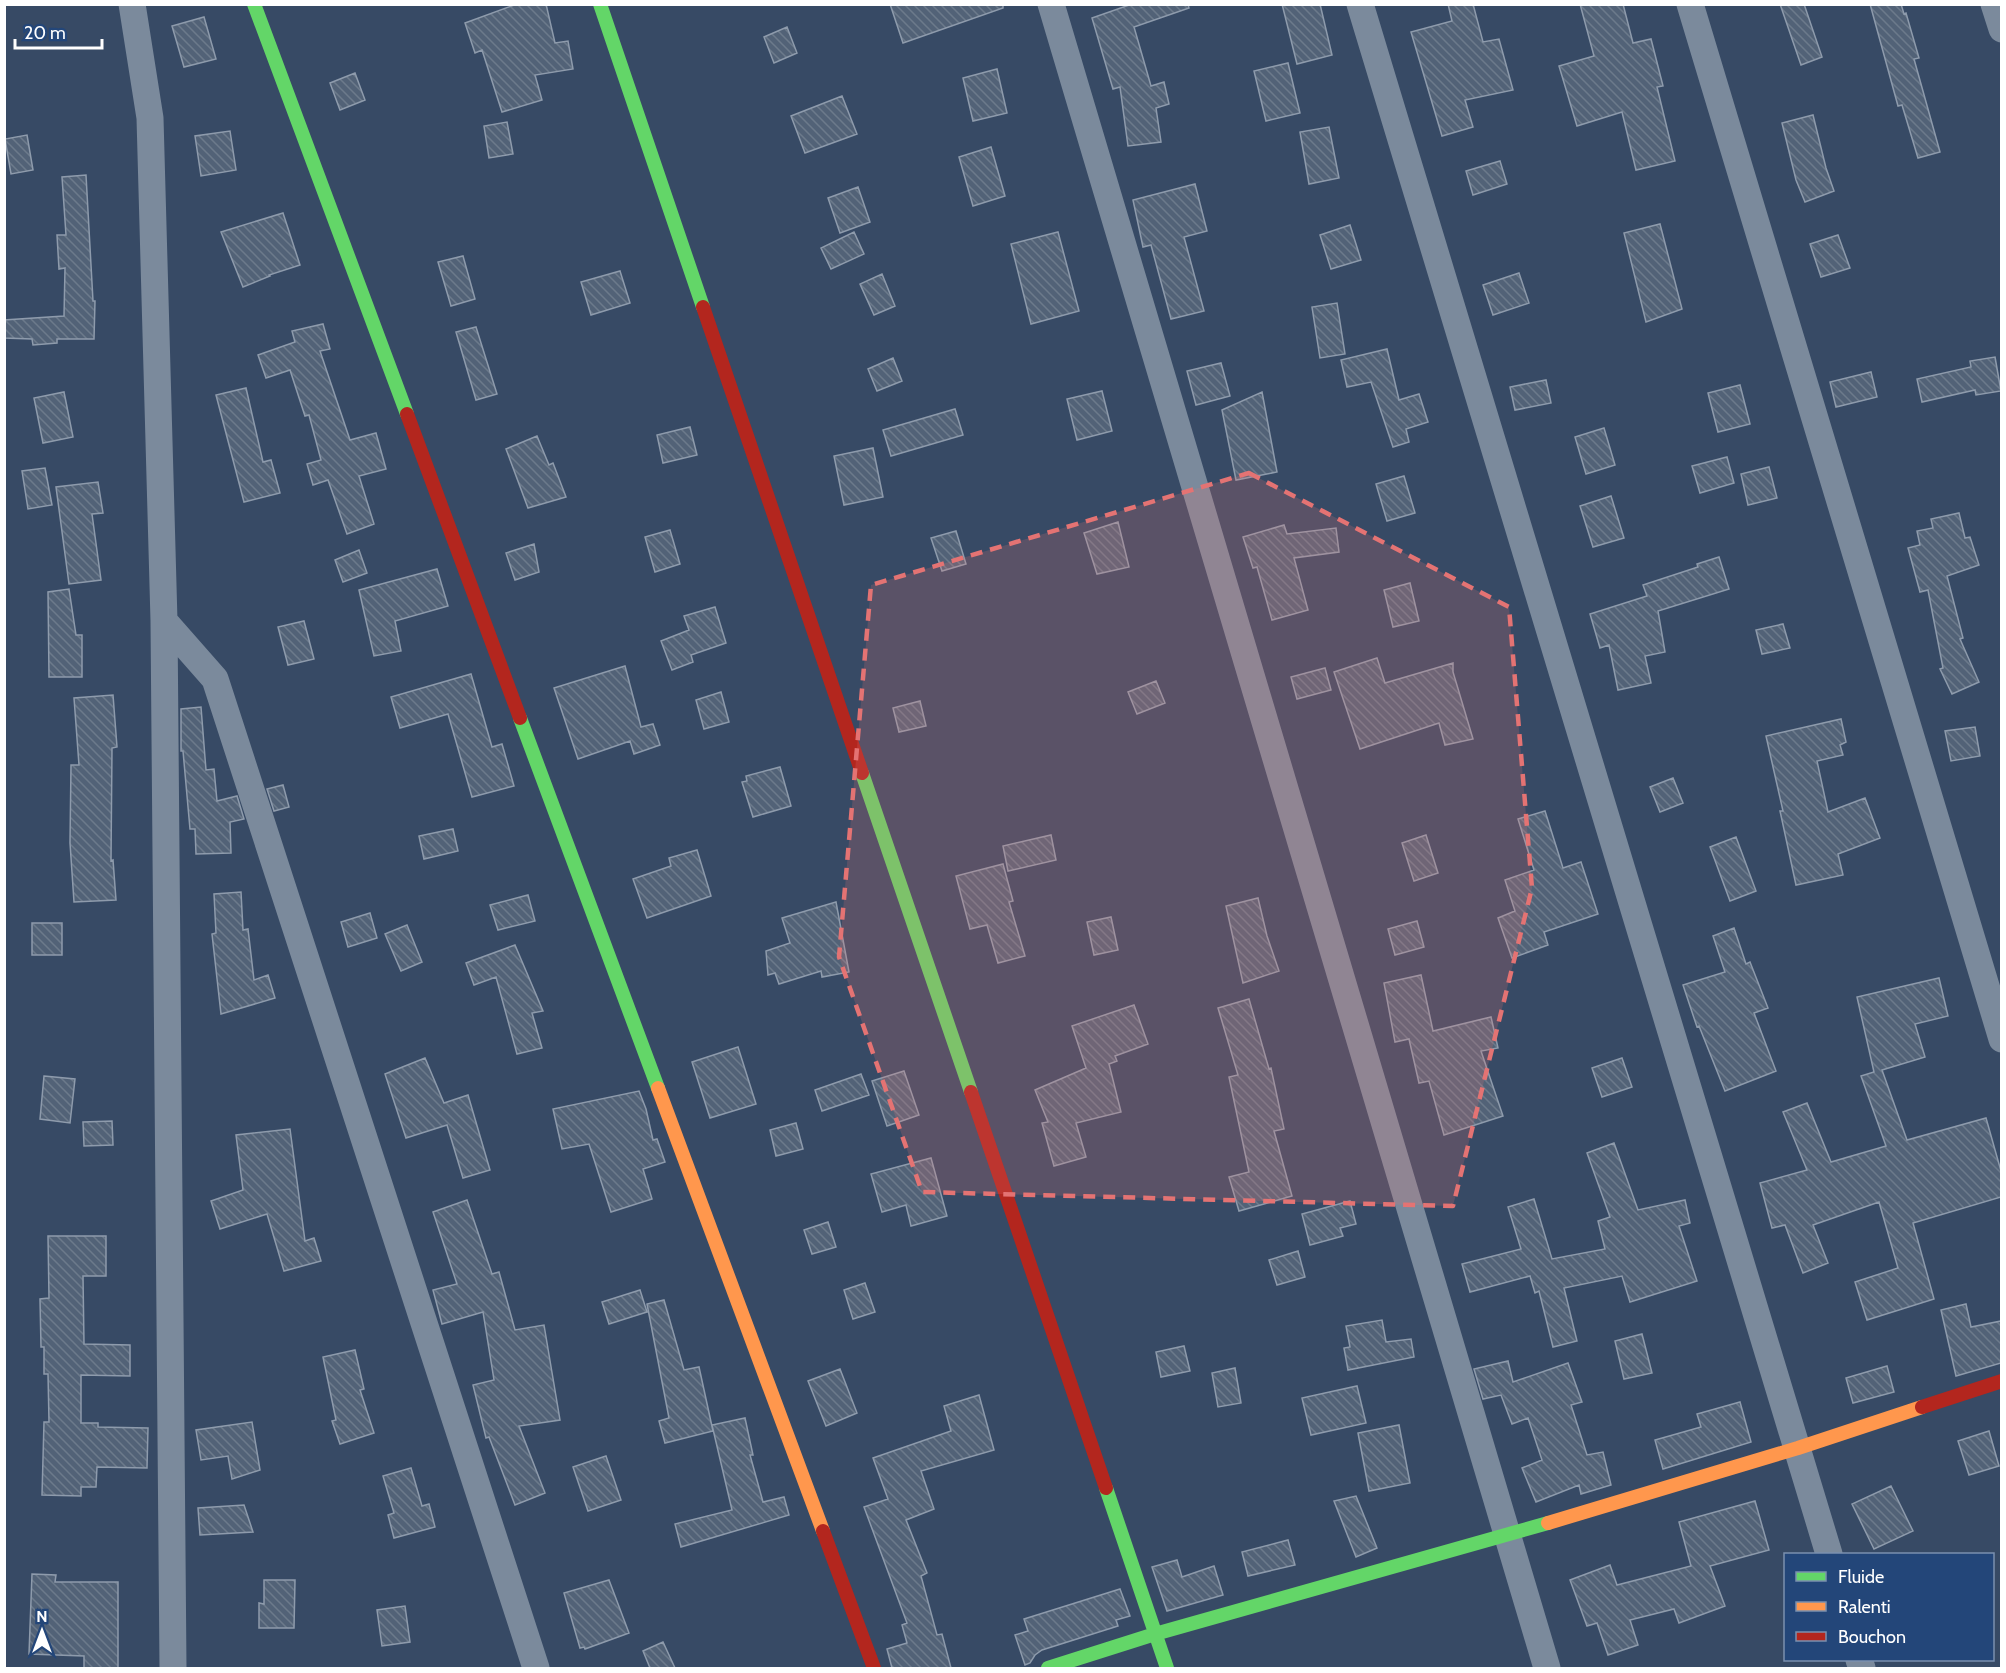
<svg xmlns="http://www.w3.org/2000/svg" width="2006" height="1673" viewBox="0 0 2006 1673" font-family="Cabin,sans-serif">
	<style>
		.building { fill: url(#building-back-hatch); stroke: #8e9bac; stroke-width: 1.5 }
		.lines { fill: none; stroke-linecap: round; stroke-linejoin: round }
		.street { stroke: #7b8a9c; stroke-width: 27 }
		.fast { stroke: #63d668; stroke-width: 14 }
		.slow { stroke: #ff974d; stroke-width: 14 }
		.jam { stroke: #b3261e; stroke-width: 14 }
		.marked { fill: #e47373; fill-opacity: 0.2; stroke: #e47373; stroke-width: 4.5; stroke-dasharray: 12 8; stroke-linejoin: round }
	</style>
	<defs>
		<pattern id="building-back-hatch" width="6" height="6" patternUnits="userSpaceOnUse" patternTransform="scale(1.5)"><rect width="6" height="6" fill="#526277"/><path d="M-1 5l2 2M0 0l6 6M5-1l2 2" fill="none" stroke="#6c7a8b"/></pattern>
	</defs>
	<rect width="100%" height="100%" fill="#374a65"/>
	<path class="building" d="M517,4H546L555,43L568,41L573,69L535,75L542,100L502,112L482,50L475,53L465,23Z
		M890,4H1003V8L903,43Z
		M1132,4H1188L1189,8L1134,27L1151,86L1164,82L1169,104L1156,108L1161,142L1128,146L1120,87L1113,89L1092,18Z
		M1282,4H1320L1332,55L1297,64Z
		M1448,4H1473L1483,42L1499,39L1513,90L1465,100L1473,127L1442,136L1411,32L1452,21Z
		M1580,4H1623L1633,43L1651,39L1663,86L1657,87L1675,161L1636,170L1622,112L1577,126L1559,66L1594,56Z
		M1780,4H1804L1822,57L1801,65Z
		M1870,4H1901L1904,14L1906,13L1919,58L1914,59L1940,152L1918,158L1902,105L1898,106Z
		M204,17L216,59L184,67L172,26Z
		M787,27L797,53L774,63L764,37Z
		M1288,63L1300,113L1266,121L1254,71Z
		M997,69L1007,113L973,121L963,78Z
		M355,73L365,100L340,110L330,83Z
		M842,96L857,134L805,153L791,116Z
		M1813,115L1826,168L1834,191L1805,202L1796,180L1782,123Z
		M507,122L513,154L489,158L484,126Z
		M1329,127L1339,178L1309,184L1300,132Z
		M230,131L236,170L201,176L195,136Z
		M27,135L33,170L11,174L5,139Z
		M991,147L1005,196L973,206L959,157Z
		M1500,161L1507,184L1473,195L1466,171Z
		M86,175L93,301H95L94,339H57V343L33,345L32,339L4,338V320L64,316L65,268L59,269L57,235H66L62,177Z
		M1195,184L1207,231L1184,237L1204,311L1171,319L1151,245L1143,247L1133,200Z
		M858,187L870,222L840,233L828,198Z
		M283,213L300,265L269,275L270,276L243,287L221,232Z
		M1660,224L1682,309L1646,322L1624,233Z
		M1350,225L1361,260L1331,269L1320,235Z
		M854,232L864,254L831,269L821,248Z
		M1058,232L1079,311L1031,324L1011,244Z
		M1838,235L1850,268L1821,277L1810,244Z
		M463,256L475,299L451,306L438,262Z
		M620,271L630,303L591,315L581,282Z
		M1519,273L1529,303L1493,315L1483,285Z
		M882,274L895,306L874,315L860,284Z
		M1337,303L1345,354L1320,358L1312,307Z
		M323,324L330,349L320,351L350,440L376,433L386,469L359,476L374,524L347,534L328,480L313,485L307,464L321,460L309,415L305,416L290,370L266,378L258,355L295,342L292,331Z
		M476,327L497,394L476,400L456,332Z
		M1387,349L1399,400L1419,394L1428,422L1406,429L1409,442L1393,447L1371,382L1347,387L1341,360Z
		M1995,357L2001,391L1976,395L1975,390L1922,402L1917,379L1971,367L1970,361Z
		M893,358L902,381L877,391L868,369Z
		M1221,363L1230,396L1196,405L1187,371Z
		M1871,372L1877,397L1836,407L1830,382Z
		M1546,380L1551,403L1515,410L1510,387Z
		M1740,385L1750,424L1718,432L1708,393Z
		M246,388L263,462L271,460L280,493L244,502L216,395Z
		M1102,391L1112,431L1077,440L1067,399Z
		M64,392L73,437L43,443L34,398Z
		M1262,392L1277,472L1236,480L1222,410Z
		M955,409L963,435L891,456L883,430Z
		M690,427L697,455L663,463L657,435Z
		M1604,428L1615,465L1586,474L1575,437Z
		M537,436L549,465L553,463L566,497L528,508L506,449Z
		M873,448L883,497L844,505L834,456Z
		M1727,457L1734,483L1700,493L1692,466Z
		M1769,467L1777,498L1748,505L1741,474Z
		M45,468L52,505L28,509L22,471Z
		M1404,476L1415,513L1387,521L1376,484Z
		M98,482L103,513L92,514L101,580L69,584L56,487Z
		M1611,496L1624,538L1593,547L1580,506Z
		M1959,513L1965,538L1970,537L1979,565L1947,576L1963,638L1960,639L1979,682L1952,694L1940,669L1943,668L1928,590L1920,592L1908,548L1920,545L1917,531L1933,528L1931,519Z
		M1118,522L1129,567L1097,574L1084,533Z
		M1284,525L1287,534L1336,528L1339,552L1294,558L1308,610L1272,620L1257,567L1253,568L1243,537Z
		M670,530L680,564L655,572L645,537Z
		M956,531L966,564L942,571L931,538Z
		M534,544L539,572L515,580L506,553Z
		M359,550L367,573L343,582L335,560Z
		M1719,557L1729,589L1658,611L1665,652L1645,656L1651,683L1618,690L1609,645L1600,648L1590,614L1647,596L1643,585L1698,567L1697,564Z
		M437,569L448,606L395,621L401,651L374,656L359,590Z
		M1410,583L1419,621L1393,627L1384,590Z
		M69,589L76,635H82V677H49L48,592Z
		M715,607L726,643L691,655L693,662L672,670L661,641L689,630L684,616Z
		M304,621L314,659L288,665L278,627Z
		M1783,624L1790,648L1762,654L1756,630Z
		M1377,658L1385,683L1453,663V672L1473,739L1445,745L1439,723L1360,749L1334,672Z
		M625,666L641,727L653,724L660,745L634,754L630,741L578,759L554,688Z
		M1325,668L1331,690L1297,699L1291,677Z
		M471,674L492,747L502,744L514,786L472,797L448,714L400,728L391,697Z
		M1156,681L1165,703L1137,714L1128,692Z
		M721,692L729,722L704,729L696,700Z
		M113,695L117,747L112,748L111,861L113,860L116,900L74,902L70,843L71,765H79L74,698Z
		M920,701L926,726L899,732L893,708Z
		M201,707L206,770L214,769L217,801L237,796L244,819L230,822L231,853L196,854L195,829H190L183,751H181V709Z
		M1841,719L1846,742L1840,745L1843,755L1817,761L1828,812L1865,798L1880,838L1838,854L1843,875L1796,885L1780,811H1783L1766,736Z
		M1975,727L1980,756L1951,761L1945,731Z
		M780,767L791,806L753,817L742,782L747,781L746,776Z
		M1673,778L1683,803L1660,812L1650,787Z
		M283,785L289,807L274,811L267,789Z
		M1545,811L1563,868L1581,862L1598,914L1544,932L1548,945L1512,958L1498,918L1515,911L1505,880L1534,870L1518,819Z
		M453,829L458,851L424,859L419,836Z
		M1051,835L1056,860L1008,871L1003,846Z
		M1426,835L1438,873L1414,881L1402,843Z
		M1736,837L1756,891L1730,901L1710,847Z
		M697,850L711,896L647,918L633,879L671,866L669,858Z
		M1003,864L1013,901L1009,902L1025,956L998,963L987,925L970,929L956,876Z
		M241,892L243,930L248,929L254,980L268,975L275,998L221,1014L212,934L216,933L214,894Z
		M528,895L535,921L498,930L490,905Z
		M1258,898L1267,936L1279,971L1243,983L1226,906Z
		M836,902L849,972L822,977L821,971L779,984L775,973L768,975L766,951L790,943L782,918Z
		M370,913L377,938L348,947L341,922Z
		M1111,917L1118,950L1094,955L1087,922Z
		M1417,921L1424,947L1395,955L1388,929Z
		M32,923H62V955H32Z
		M407,925L422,962L401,971L385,934Z
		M1734,928L1746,964L1750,962L1768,1008L1754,1013L1776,1071L1725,1091L1699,1026L1697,1027L1683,985L1725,972L1713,936Z
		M515,945L543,1011L532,1013L542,1048L517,1054L496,977L474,985L466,963Z
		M1421,975L1433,1031L1491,1017L1498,1048L1481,1051L1503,1116L1444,1135L1429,1081L1419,1083L1409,1039L1395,1042L1384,983Z
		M1939,978L1948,1016L1915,1024L1925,1057L1882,1070L1907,1140L1986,1118L2001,1171V1197L1913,1223L1934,1299L1867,1320L1855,1282L1898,1268L1879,1202L1813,1225L1828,1263L1803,1273L1785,1225L1772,1228L1760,1183L1807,1170L1783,1112L1807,1103L1831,1162L1886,1146L1861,1076L1874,1072L1857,997Z
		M1249,999L1269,1069L1271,1068L1284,1129L1274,1131L1292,1196L1239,1211L1229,1177L1249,1172L1229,1077L1238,1075L1218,1008Z
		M1134,1005L1148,1044L1115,1056L1117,1061L1109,1064L1121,1112L1076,1123L1086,1157L1054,1166L1042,1123L1048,1122L1035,1090L1086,1068L1072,1026Z
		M738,1047L756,1104L710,1118L692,1062Z
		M425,1058L444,1103L468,1095L490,1170L463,1178L447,1125L406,1138L385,1074Z
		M1622,1058L1632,1087L1602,1097L1592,1068Z
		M904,1071L919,1115L887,1126L872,1081Z
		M861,1074L869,1095L822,1111L815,1090Z
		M44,1076L75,1079L70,1123L40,1119Z
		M639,1091L646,1109L653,1140L657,1139L665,1162L643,1169L652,1199L611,1212L589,1144L562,1149L553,1109Z
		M112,1121L113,1145L84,1146L83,1122Z
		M796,1123L803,1149L776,1156L770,1130Z
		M290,1129L305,1241L314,1238L321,1261L284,1271L267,1214L220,1229L211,1201L243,1190L236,1135Z
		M1614,1143L1638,1210L1685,1200L1690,1223L1679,1226L1697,1281L1630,1302L1622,1276L1564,1288L1577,1341L1553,1347L1539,1291L1535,1293L1530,1276L1470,1292L1462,1264L1521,1249L1508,1207L1534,1199L1552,1259L1605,1249L1598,1221L1610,1217L1587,1153Z
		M931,1158L947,1216L911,1226L906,1205L882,1212L871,1174Z
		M467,1200L492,1274L499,1272L515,1330L544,1325L560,1420L519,1426L545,1493L515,1505L489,1437L486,1438L473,1385L494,1380L483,1312L442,1324L433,1290L457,1284L433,1212Z
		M1350,1201L1356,1224L1340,1228L1343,1236L1310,1245L1302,1214Z
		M828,1222L836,1247L812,1254L804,1230Z
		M48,1236H106V1276H83L84,1344L130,1345V1376L81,1375V1423H98V1427L148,1428L147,1468L97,1467L96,1487H81V1496L42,1495L44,1422H49L48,1374H44V1347H41L40,1299L49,1298Z
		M1298,1251L1305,1277L1277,1285L1269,1260Z
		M865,1283L875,1312L853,1319L844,1290Z
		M640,1290L647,1312L609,1324L602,1302Z
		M664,1300L684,1370L699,1367L713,1431L665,1443L659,1421L669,1418L647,1304Z
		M1966,1304L1971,1327L2001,1321V1363L1956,1376L1941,1310Z
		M1382,1320L1386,1342L1411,1339L1414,1357L1348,1370L1344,1348L1350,1347L1346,1326Z
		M1642,1334L1652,1373L1624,1379L1615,1341Z
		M1184,1346L1190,1371L1161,1377L1156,1352Z
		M355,1350L364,1389L360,1390L374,1433L340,1444L332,1421L336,1420L323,1357Z
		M1508,1361L1513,1382L1568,1363L1582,1402L1571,1405L1587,1455L1603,1452L1611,1485L1581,1494L1579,1485L1536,1502L1522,1468L1542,1460L1528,1418L1512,1424L1501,1395L1483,1399L1474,1369Z
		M1887,1366L1894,1392L1853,1403L1846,1378Z
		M1235,1368L1241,1403L1218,1407L1212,1373Z
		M840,1369L857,1413L826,1426L808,1381Z
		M1357,1386L1366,1423L1311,1435L1302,1398Z
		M979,1395L994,1450L921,1471L934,1509L906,1520L927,1573L921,1576L937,1635L942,1634L951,1668H892L887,1649L907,1643L902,1625L907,1623L864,1507L888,1499L873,1458L951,1431L944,1406Z
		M1740,1402L1751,1442L1663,1469L1655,1440L1701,1427L1697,1414Z
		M745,1418L753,1455H750L763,1502L784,1497L789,1515L681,1547L675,1524L732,1510L712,1425Z
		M252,1422L260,1470L232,1479L228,1456L201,1460L196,1430Z
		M1399,1425L1410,1483L1369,1491L1358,1433Z
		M1989,1431L1999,1466L1969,1475L1958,1441Z
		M606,1456L621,1500L588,1511L573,1467Z
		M411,1468L422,1506L429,1504L435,1527L394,1538L388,1515L394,1513L383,1476Z
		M1891,1486L1913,1531L1874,1549L1852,1504Z
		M1356,1496L1377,1548L1356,1557L1334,1501Z
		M1755,1501L1769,1550L1710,1566L1725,1606L1679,1623L1674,1609L1630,1620L1638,1645L1608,1655L1597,1623L1587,1626L1570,1580L1610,1565L1617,1585L1691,1566L1679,1522Z
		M244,1505L253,1532L200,1535L198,1508Z
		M1288,1540L1295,1565L1248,1576L1242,1552Z
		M1177,1560L1182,1577L1214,1566L1223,1595L1167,1611L1152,1567Z
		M32,1574L56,1575L55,1582H118V1668H84V1656L29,1654Z
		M264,1580H295L294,1628H259V1603L264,1604Z
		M609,1580L629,1633L585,1649L584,1647L580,1648L564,1593Z
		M1120,1589L1130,1616L1116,1620L1118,1626L1042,1650L1035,1655L1030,1663L1025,1665L1015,1635L1028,1631L1024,1619Z
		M405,1606L410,1642L382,1646L377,1610Z
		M663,1642L675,1668H650L643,1651Z"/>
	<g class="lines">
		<path class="street" d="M132,4L150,118L164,621L173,1668
			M1051,4L1547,1668
			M1360,4L1829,1554
			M1690,4L2002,1039
			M1994,4L2002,29
			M164,621L215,679L536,1668
			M1859,1660L1862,1668"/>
		<path class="fast" d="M254,4L407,414
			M600,4L703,307
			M520,718L658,1088
			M862,773L971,1092
			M1106,1488L1167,1668
			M1048,1668L1155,1634L1548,1523"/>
		<path class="slow" d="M658,1088L823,1531
			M1548,1523L1798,1448L1922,1407"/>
		<path class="jam" d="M703,307L862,773
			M407,414L520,718
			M971,1092L1106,1488
			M1922,1407L2002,1381
			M823,1531L874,1668"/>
	</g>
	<path class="marked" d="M1249,473L1509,607L1532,888L1453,1206L922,1192L839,957L871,585Z"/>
	<rect width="2006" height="1673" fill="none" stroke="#ffffff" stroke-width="12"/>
	<rect x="1784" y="1553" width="210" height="108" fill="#234679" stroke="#7b90af" stroke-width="1.5"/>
	<rect x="1796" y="1572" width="30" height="9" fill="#63d668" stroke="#7b90af" stroke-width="1.5"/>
	<text x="1838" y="1583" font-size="18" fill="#ffffff">Fluide</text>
	<rect x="1796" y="1602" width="30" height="9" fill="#ff974d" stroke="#7b90af" stroke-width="1.5"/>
	<text x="1838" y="1613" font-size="18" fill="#ffffff">Ralenti</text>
	<rect x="1796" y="1632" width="30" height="9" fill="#b3261e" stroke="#7b90af" stroke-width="1.5"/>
	<text x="1838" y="1643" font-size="18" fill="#ffffff">Bouchon</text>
	<g transform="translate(42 1631)" stroke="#234679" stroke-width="4.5" paint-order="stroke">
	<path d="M0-4.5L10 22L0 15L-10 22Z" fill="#ffffff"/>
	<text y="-9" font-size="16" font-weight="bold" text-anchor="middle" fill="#ffffff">N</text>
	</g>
	<path d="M15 39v9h87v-9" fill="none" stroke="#ffffff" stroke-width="3"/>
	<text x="24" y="39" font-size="18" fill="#ffffff" stroke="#234679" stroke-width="4.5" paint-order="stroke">20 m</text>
</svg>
